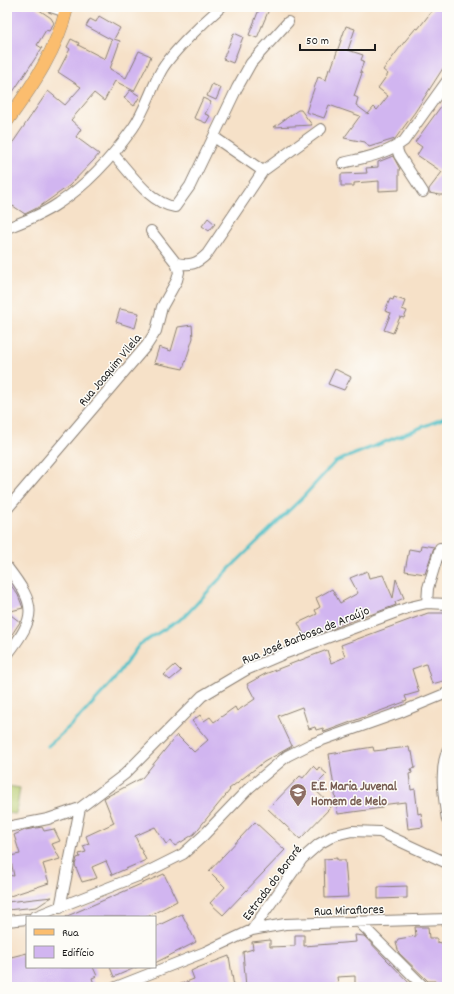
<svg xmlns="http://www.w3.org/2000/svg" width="454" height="994" viewBox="0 0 454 994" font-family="Dekko,sans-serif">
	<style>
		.green { fill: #b6ca6d; stroke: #697344 }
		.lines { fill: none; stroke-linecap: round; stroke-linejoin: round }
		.stream { stroke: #53c1c8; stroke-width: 3 }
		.building { fill: #d1b5f0 }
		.minor-casing { stroke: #897e72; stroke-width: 12 }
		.major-casing { stroke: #897e72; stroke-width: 14 }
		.minor { stroke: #fff; stroke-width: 10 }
		.major { stroke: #fbbd6e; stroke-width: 13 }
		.labels { text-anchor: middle; stroke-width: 3; stroke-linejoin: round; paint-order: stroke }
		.street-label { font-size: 13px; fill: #1c1c1c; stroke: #fdfcf7 }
		.education-label { font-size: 13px; font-weight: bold; fill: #785e54; stroke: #fdfcf7; text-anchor: start }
	</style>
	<rect width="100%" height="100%" fill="#fdfcf7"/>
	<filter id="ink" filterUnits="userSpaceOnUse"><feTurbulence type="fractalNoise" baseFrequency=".025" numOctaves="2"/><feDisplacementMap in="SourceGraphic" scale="8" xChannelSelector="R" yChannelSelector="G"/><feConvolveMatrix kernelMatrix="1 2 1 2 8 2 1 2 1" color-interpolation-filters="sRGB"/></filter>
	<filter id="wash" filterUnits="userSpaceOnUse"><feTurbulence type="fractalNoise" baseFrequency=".012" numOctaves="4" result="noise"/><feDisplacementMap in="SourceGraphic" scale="16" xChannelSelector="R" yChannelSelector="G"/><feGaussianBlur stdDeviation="0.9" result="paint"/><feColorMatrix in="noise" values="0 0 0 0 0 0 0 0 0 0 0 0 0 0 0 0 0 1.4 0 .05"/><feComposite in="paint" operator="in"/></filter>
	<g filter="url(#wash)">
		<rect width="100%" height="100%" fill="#f6e1c8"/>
		<path class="green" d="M7,786L20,788L16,814L7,813Z"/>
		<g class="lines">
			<path class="stream" d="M48,746L80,717L113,681L139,645L185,616L229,569L304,496L335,462L447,417"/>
		</g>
		<g id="blocks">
			<path class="building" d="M7,7H35L51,18L54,23L49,31L46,30L37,45L42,48L7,101Z
				M260,7H270L257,38L249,35Z
				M435,7H447V62L415,112L395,139L369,147L365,142L344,138L360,116L329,105L324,118L306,112L318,77L326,80L329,69H331L346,26L355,29L348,50L363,55L361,60L364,61L360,72L362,73L354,96L358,98L356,105L368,114L374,107L377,110L388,96L378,88L388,74L383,70L405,41L416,28L418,29Z
				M99,16L120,28L114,39L120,41L110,69L126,78L139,51L151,56L148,64L134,91L115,81L104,101L94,93L71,120L81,129L76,137L99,154L94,160L69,186L39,207L25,214L13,206L7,214V151L48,91L65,105L81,87L58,72L70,49L67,47L71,39L79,43L78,45L105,59L112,40L86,26L90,19L96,22Z
				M234,33L243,37L233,63L223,59Z
				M212,84L221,88L216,100L207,96Z
				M130,90L140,96L134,106L124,98Z
				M203,98L211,102L205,114L210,116L206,123L194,118Z
				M447,98V195H440L429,193V189L442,172L417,155L422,147L415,142Z
				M298,110H301L312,125L274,127Z
				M393,156L400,169H399V190L379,191V181L354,183V186H341V174L367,173L366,168L378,167V162Z
				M208,218L215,224L209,231L202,226Z
				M394,297L405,301L402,309L407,311L404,318L400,317L393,333L384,330L391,313L385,311L390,299L393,300Z
				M120,309L139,313L135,328L116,322Z
				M192,325L193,338L183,369L154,363L159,347L171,351L178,327Z
				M335,369L351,377L344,390L328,384Z
				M421,545L434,547L425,574L405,571L409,549L420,551Z
				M367,571L369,578L383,575L393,598L396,579L404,598L395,602L396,605L370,615L369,614L319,634L316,629L304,635L298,623L317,614L315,610L320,607L316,598L332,589L340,603L358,593L350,578Z
				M7,580L18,595L23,608L7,612L20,622L7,642Z
				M428,613H447V680L432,684L426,664L412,669L419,692L405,696L407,701L324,732L323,728L316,730L315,727L309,729L302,707L278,716L292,746L264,762L229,789L230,790L194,834L175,846L171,841L166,844L155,827L135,836L146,860L112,875L106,861L92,867L97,878L82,882L75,865L77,858L80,857L79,854L86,852L83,846L89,844L86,836L114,823L104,798L142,778L177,735L194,752L208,740L192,721L200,715L204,721L210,717L214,722L235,707L237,711L255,699L247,684L265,674L327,650L331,663L345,657L341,645Z
				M175,665L181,671L170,680L164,675Z
				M373,747L374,751L409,747L410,752H412L415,768L411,769L412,773L409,774L411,790L415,789L418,814L421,813L423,827L408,829L405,802L381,805L382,808L338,814L329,754Z
				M313,766L317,770L319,767L327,774L313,788L332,806L300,839L268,809L300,776L303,778Z
				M255,822L285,850L223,915L210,903L225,887L209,871Z
				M42,827L44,831L54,829L60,841L52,844L60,859L43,864L49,883L7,897V875L14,876L10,856L20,854L14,835L25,830Z
				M337,858V860H345L348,897L325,898L324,859Z
				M164,874L177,901L147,917H65Z
				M407,886V898L378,899V887Z
				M52,897L37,907L7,910V902Z
				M182,914L196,942L155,963V927Z
				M415,927H428L429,938H437V942L447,944V987H436L435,981H428L399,953L396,943L398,939L416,936Z
				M295,935H304V946L356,942L355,935L364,936L413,987H355V976L337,977L338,984H336V987H246L243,952L253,949L252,942L270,940V947L295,946Z
				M27,953V967H93L97,976L92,978L95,987H7V958Z
				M229,956L234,987H173L194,979L191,971L197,968Z
				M110,967H137L114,977Z"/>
		</g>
	</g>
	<g filter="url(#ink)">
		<use href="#blocks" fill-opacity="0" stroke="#897e72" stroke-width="1"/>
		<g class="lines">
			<g class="minor-casing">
				<path id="minor" d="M51,7L66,12
					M214,137L263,171L321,129
					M396,146L399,155L423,192
					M113,154C130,172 149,203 175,207L190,186L237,88L251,63L288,22
					M343,163C363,158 387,154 404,141L447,81
					M7,228C25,221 43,214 59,203C88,184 113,156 133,128C145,111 151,89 161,71C172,52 205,21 221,7
					M176,263C190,266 197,264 207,254L263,171
					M7,509L147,345L156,331L162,307L177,280L179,272L176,263L151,231
					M7,567C37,606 37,616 7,655
					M427,603L428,588L440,548
					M447,751C439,773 444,798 447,820
					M7,827L48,819L80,808L125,774L202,696L246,670L286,653L410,607L427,603L447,604
					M60,908L80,808
					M34,917L143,874L183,854L203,836L249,788L287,756L311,744L401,712L447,693
					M7,921L27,919
					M358,921L424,987
					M252,930L285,924L447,919
					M116,987L205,952L252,930L302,859L319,844L335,835L352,831L380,832L447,863"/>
			</g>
			<g class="major-casing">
				<path id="major" d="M7,121C33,85 57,50 67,7"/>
			</g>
			<use href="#minor" class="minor"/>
			<use href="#major" class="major"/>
		</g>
	</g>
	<defs>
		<g id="school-pin" transform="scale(0.9)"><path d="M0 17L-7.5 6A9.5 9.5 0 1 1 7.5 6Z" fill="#8d6e63" stroke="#fdfcf7"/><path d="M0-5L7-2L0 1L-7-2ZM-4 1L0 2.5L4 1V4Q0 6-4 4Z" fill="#fff"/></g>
	</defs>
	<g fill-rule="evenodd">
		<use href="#school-pin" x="298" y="792"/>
	</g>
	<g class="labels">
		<g class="street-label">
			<text transform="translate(109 369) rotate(-50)" y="5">Rua Joaquim Vilela</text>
			<text transform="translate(305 634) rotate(-22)" y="5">Rua José Barbosa de Araújo</text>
			<text transform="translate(271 882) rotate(-53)" y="5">Estrada do Bororé</text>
			<text transform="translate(349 909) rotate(-2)" y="5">Rua Miraflores</text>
		</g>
		<g class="education-label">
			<text x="311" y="790">E.E. Maria Juvenal<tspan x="311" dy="15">Homem de Melo</tspan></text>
		</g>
	</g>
	<rect width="454" height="994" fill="none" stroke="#fdfcf7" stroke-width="24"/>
	<rect x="26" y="916" width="130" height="52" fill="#fdfcf7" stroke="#a3a29f"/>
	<rect x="34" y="929" width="20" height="6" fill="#fbbd6e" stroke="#a3a29f"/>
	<text x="62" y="936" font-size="12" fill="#1c1c1c">Rua</text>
	<rect x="34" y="946" width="20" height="12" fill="#d1b5f0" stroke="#a3a29f"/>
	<text x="62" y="956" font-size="12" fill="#1c1c1c">Edifício</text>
	<path d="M300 44v6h75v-6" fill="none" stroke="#1c1c1c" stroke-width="2"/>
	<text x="306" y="44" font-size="12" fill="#1c1c1c" stroke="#fdfcf7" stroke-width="3" paint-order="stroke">50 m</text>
</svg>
